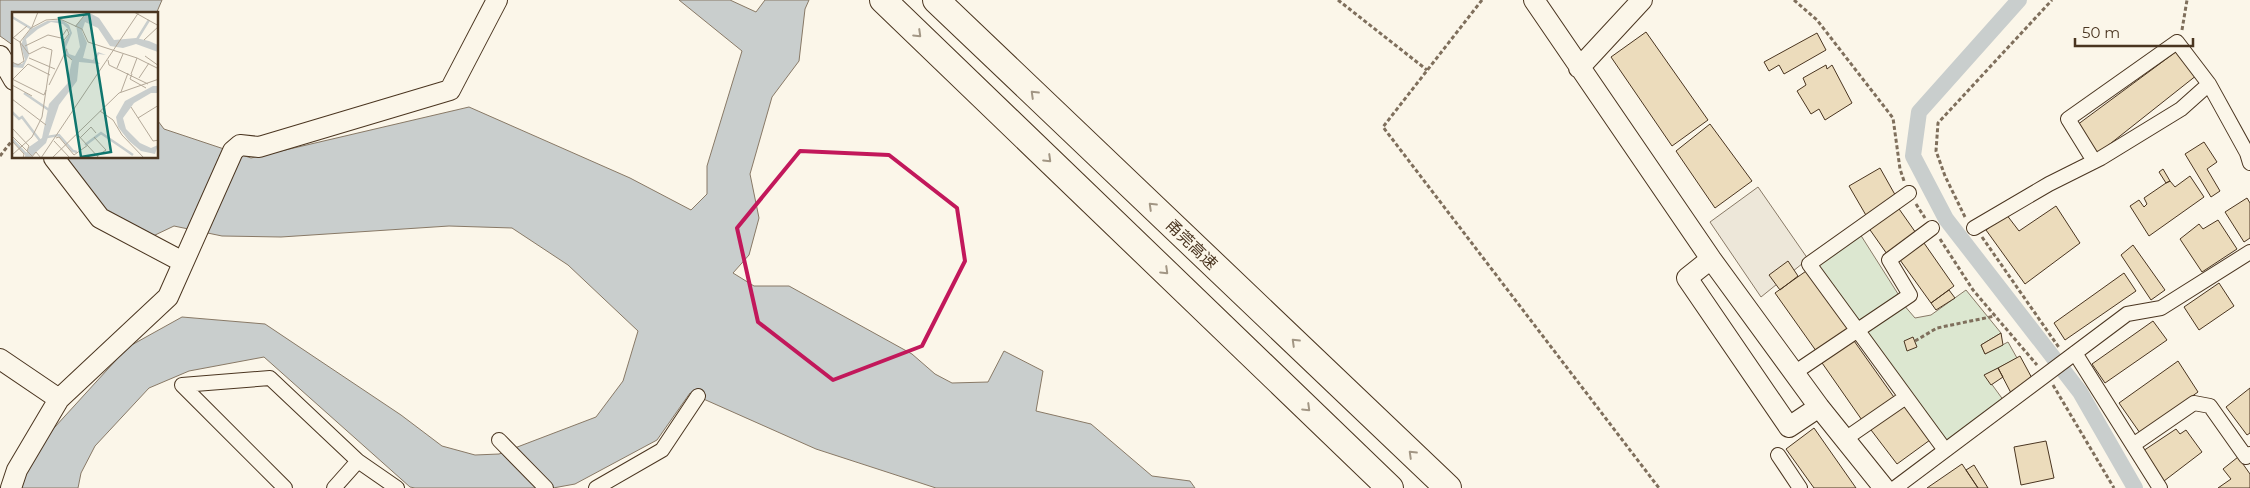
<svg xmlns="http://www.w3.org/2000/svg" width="2250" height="488" viewBox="0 0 2250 488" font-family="Montserrat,'Noto Sans SC',sans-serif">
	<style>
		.green { fill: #dce7d0; stroke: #887966 }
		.parking { fill: #ede7d9; stroke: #887966 }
		.water { fill: #c9cecd; stroke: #887966 }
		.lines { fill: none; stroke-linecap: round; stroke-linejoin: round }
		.canal { stroke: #c9cecd; stroke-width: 16 }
		.building { fill: #ecdcbc; stroke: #4a3520 }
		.street-casing { stroke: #4a3520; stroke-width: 16 }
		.secondary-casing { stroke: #4a3520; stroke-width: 22 }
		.highway-casing { stroke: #4a3520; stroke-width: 28 }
		.path { stroke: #7f6f5c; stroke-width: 3; stroke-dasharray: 4 2.5; stroke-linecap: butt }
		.street { stroke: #fbf6e9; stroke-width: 14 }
		.secondary { stroke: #fbf6e9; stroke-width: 20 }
		.highway { stroke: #fbf6e9; stroke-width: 26 }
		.oneway { stroke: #a29684 }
		.marked { fill: none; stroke: #c2185b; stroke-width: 4; stroke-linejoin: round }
		.labels { text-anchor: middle; stroke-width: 4; stroke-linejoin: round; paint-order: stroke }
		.street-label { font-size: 16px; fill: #4a3520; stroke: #fbf6e9 }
		.inset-river { fill: none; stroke: #c9cecd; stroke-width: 2.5 }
		.inset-road { fill: none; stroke: #b4a999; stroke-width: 1 }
		.view { fill: #0f766e; fill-opacity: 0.15; stroke: #0f766e; stroke-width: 2.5 }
		.inset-edge { fill: none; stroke: #4a3520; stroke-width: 2.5 }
	</style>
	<rect width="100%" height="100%" fill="#fbf6e9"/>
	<path class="green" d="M1860,234L1900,297L1859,325L1817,265Z
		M1966,290L2001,333L1981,345L1985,354L2008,342L2017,358L1985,375L2004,401L1945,442L1864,333L1903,304L1915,318L1931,315Z"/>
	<path class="parking" d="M1758,187L1808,259L1761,297L1710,222Z"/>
	<path class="water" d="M0,0H162L156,14H14V46L0,36Z
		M679,0H730L756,12L765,0H809L805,9L799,61L772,97L750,174L759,218L749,255L733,273L754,286H789L912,354L935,374L952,383L988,382L1004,351L1043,371L1036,411L1091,424L1152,476L1190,481L1195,488H936L816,449L690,393L657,440L575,484L553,488H415L410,487L264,357L189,371L149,388L95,446L81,473L78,488H18L33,451L128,347L182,317L265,324L401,415L442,446L475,455L499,454L596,417L623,381L638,331L568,265L512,228L449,226L281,237L222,236L174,226L153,236L96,206L63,158H158V121L164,129L251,158L469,107L630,178L691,210L707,194V166L742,51Z"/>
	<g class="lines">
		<path class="canal" d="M2019,0L1919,112L1913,156L1946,219L2080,392L2135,488"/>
	</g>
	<path class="building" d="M1646,32L1708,120L1672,146L1611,57Z
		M1817,33L1826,50L1784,74L1779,65L1769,71L1764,62Z
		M2177,51L2197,75L2096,155L2077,125Z
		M1826,65L1827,69L1832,65L1852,103L1825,120L1819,109L1811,114L1797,91L1806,85L1803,78Z
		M1710,124L1752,181L1715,208L1676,151Z
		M2204,142L2217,162L2207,169L2220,191L2211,197L2185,154Z
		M1880,168L1898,200L1867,217L1849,186Z
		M2163,169L2170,181L2166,183L2159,172Z
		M2190,176L2204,197L2149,236L2130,206L2139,200L2144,207L2147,204L2144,198L2166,183L2170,181L2175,187Z
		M2247,198L2250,203V238L2244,242L2225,212Z
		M1897,206L1916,233L1887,254L1868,227Z
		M2056,206L2080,243L2025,284L1986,230L2006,214L2019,231Z
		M2218,220L2237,249L2202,272L2180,239L2199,224L2203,229Z
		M1924,243L1954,286L1931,303L1900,260Z
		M2133,245L2165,290L2151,300L2121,255Z
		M1788,261L1798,276L1780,290L1769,275Z
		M1809,269L1853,331L1819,355L1775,293Z
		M2124,273L2136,291L2065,340L2054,323Z
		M2219,283L2234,306L2199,330L2184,307Z
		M1949,290L1955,298L1936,310L1931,303Z
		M2153,321L2167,340L2105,383L2092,364Z
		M2001,333L2003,345L1985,354L1981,345Z
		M1913,337L1917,347L1907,351L1904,341Z
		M1852,338L1896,400L1864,423L1820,360Z
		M2020,356L2033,380L2011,393L1998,368Z
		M2178,361L2198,392L2140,433L2119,403Z
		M1998,368L2003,377L1991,385L1984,375Z
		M2250,388V433L2247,435L2226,407Z
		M1902,402L1930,440L1897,464L1868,426Z
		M1814,428L1856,488H1814L1786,449Z
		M2176,429L2180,434L2186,430L2202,452L2164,481L2143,451Z
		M2046,441L2054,478L2021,485L2014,447Z
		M2238,457L2250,474V488H2218L2231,479L2223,469Z
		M1962,464L1978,488H1927Z
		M1974,465L1988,488H1978L1966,470Z"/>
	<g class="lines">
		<g class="street-casing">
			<path id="street" d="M2094,161L2068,119L2177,42L2209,84
				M1909,193L1809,264L1945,450
				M1974,228L2049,184L2101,158L2181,109L2209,84L2247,153L2250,163
				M2075,353L2160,488
				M1794,373L1910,295L1889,260L1932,228
				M1845,439L1906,397
				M499,440L546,488
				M2133,445L2194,403L2210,406L2246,457L2250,454
				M1778,455L1800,488
				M285,488L182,385L270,378L358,461
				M334,488L358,461L397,488
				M596,488L662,450L698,396
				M1895,488L2127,314L2161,308L2250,252"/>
		</g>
		<g class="secondary-casing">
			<path id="secondary" d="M1534,0L1711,259L1819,407L1884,488
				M0,56L14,80
				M1579,68L1642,0
				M54,158L100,218L183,262
				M1711,259L1687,278L1789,427L1819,407
				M0,359L59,399
				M11,488L17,470L59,399L168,297L233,151L240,145L259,147L450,90L497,0"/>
		</g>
		<g class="highway-casing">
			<path id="highway" d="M883,0L1390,488
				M936,0L1448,488"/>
		</g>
		<path class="path" d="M1338,0L1427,70
			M1482,0L1383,127L1659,488
			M1794,0L1817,20L1893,118L1900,169L1904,181
			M2182,30L2187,0
			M0,156L14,138
			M1916,204L1925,218
			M1965,217L1945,176L1936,151L1938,123L2052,0
			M1982,237L2060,349
			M1940,239L1973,290L2037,365
			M1915,341L1937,328L1995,316
			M2053,385L2114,488"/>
		<use href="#street" class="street"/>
		<use href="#secondary" class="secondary"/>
		<use href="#highway" class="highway"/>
	</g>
	<defs><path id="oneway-chevron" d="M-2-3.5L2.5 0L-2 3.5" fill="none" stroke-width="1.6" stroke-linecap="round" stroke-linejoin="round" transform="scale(1.25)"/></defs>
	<g class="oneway">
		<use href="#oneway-chevron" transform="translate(918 34) rotate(44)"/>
		<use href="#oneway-chevron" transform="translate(1034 94) rotate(-136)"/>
		<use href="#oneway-chevron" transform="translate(1048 159) rotate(44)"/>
		<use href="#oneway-chevron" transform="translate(1152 206) rotate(-136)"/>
		<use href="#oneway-chevron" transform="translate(1165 271) rotate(44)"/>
		<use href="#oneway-chevron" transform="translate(1295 342) rotate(-136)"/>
		<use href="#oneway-chevron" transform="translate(1307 408) rotate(44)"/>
		<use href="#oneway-chevron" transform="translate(1412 454) rotate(-136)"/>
	</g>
	<path class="marked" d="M800,151L889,155L957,208L965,261L922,346L833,380L758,322L737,228Z"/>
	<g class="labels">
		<g class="street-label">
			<text transform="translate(1192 244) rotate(44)" y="6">甬莞高速</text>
		</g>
	</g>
	<g transform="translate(12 12)">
		<rect width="146" height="146" fill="#fbf6e9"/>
		<path d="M76,0L87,6L102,28L124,26L137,29L146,33V40L124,32L111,36L98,34L86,16L73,10L70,19L75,31L71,46L81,48L86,40L94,43L87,42L84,48L88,52L67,50L65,69L47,93L34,131L18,146H12L17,135L30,126L37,92L55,72L60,48L53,42L51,32L58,21L56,17L51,12L39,10L26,17L14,27L17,43L11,56L0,55V51L10,52L13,48L9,34L11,27L19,17L35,9L50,8L57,13L60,21L54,35L57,42L63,44L68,35L64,13ZM141,74H146V81H139L122,91L111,106L114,117L128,131L139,136L146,133L143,142L129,139L117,129L106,115L104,105L113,89Z" fill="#c9cecd"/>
		<path class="inset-river" d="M0,5L20,17M124,29L137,8M12,81L37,98M0,100L7,107L10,105L29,130M35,125L47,123L61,139L65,140M0,127L15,143M73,133L89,121L121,143"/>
		<path class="inset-road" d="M122,0L147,14M20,15L26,0M63,15L75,0M0,25L8,30L19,16L34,8L48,7L70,17L76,30L125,46L147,57M1,26L15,14M49,26L55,17L57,22L52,28M132,28L147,14M13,34L36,23L49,26L52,28V41L60,48M133,44L147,54M17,46L43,57M96,48L97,53L136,72M0,50L6,53L12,49L8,30M105,56L111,42M119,62L125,46M120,62L118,67L134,76M127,66L137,51M0,67L32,83L34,78M0,68L16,52L38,63M0,73L20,84M37,73L55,37M109,80L116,61M0,87L34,113M119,95L141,129L147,128M88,99L101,108L110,123L132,146M126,106L147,93M0,116L17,134L15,139M65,122L87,146M0,124L20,144M82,125L94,138L85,144M44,126L47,125L62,143L76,133M68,126L79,115L84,121M0,129L12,142L11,146M42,129L58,146M0,143L20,125L30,105L40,38L31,35L17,42L8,30M19,146L24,140L29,146M29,146L127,0M40,146L107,81L147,67"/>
		<path class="view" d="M77,2L99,140L69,145L47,6Z"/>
		<rect width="146" height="146" class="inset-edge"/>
	</g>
	<path d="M2075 38v8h118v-8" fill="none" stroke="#4a3520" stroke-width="2.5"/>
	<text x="2082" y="38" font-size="15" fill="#4a3520" stroke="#fbf6e9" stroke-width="4" paint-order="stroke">50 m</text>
</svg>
